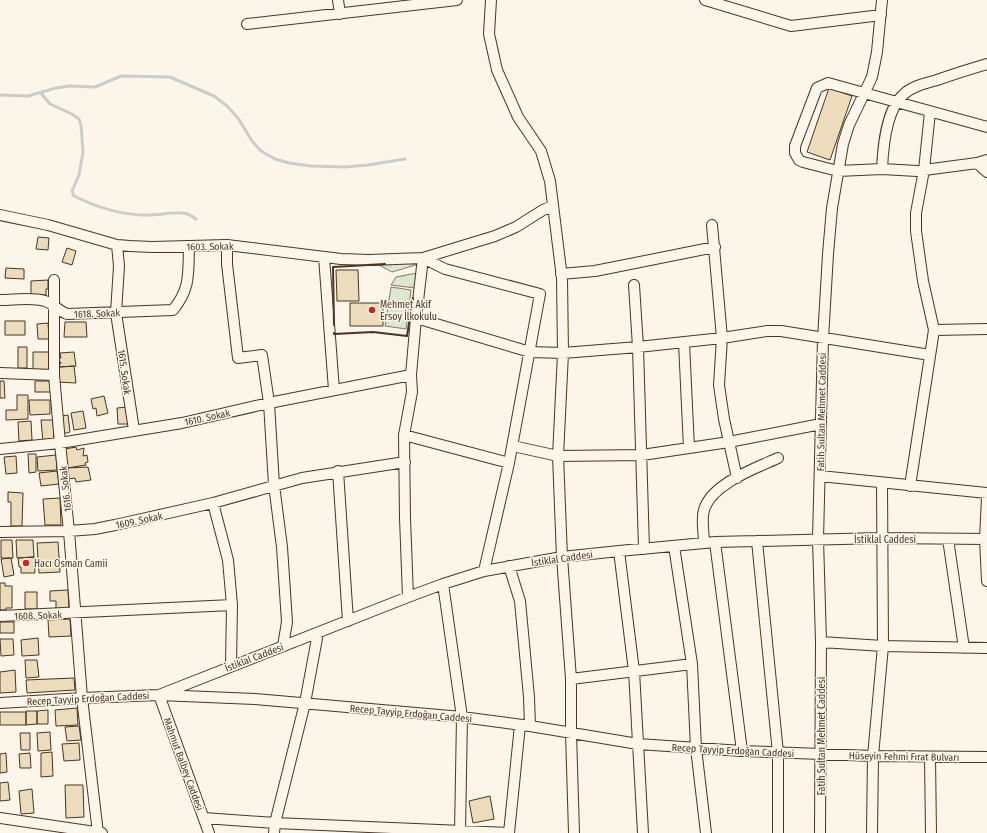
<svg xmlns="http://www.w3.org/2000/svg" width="987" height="833" viewBox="0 0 987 833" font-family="'Fira Sans Condensed',sans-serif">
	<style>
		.grass { fill: url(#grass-tufts); stroke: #887966 }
		.pitch { fill: #dce7d0; stroke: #887966 }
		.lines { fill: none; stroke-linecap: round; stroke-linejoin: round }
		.stream { stroke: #c9cecd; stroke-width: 3 }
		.building { fill: #ecdcbc; stroke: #4a3520 }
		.minor-casing { stroke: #4a3520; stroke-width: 12 }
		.minor { stroke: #fbf6e9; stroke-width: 10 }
		.wall { stroke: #4a3520; stroke-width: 2 }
		.poi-dot { fill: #c62828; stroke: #fbf6e9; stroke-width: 1.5 }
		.labels { text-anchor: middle; stroke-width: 3; stroke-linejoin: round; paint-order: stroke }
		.street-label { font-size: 10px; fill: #4a3520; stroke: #fbf6e9 }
		.poi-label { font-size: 10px; fill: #4a3520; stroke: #fbf6e9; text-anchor: start }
	</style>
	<defs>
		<pattern id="grass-tufts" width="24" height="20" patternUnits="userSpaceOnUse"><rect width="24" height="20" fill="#dce7d0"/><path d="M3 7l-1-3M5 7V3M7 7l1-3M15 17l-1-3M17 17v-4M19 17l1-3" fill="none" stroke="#bec7b2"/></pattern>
	</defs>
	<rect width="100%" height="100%" fill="#fbf6e9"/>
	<path class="grass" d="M420,259L419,264L392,272L379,265Z
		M417,273L415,288L391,285L396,277Z"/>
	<path class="pitch" d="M391,287L411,290L406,329L385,326Z"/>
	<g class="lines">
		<path class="stream" d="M40,92L50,104L72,114L79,119L81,125L83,152L79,175L72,191L74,196C96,207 118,214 142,215C155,216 170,212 182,213C188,213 192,216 196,219
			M0,95L28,96L56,88L69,86L95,87L121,76L170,77L214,96L227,106L238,118L252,141L261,151L275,159L289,163L311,166L345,167L368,165L405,159"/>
	</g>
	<path class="building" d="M829,88L852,96L830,160L807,152Z
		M38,237L49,238L48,250L36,249Z
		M67,248L76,251L72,265L62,262Z
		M6,268L24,269V279L5,278Z
		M336,270H358L359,301H337Z
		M48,280V289H46V295H31V281Z
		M350,303H383V326H350Z
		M5,321H25V335H5Z
		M65,322H86L87,337H64Z
		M48,323L49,339H38L37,324Z
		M18,347H27V368H18Z
		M33,352H50V370H33Z
		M74,352L76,366L59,367L61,362L57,363V358H61L60,353Z
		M74,366L76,383L57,382L59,367Z
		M0,381H4L5,398H0Z
		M35,381H51V392H35Z
		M17,395H28V419L6,420V410H17Z
		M104,396L108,413L97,416L96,408L93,409L91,399Z
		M29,400H50V414L30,415Z
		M128,407L130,424H118L117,408Z
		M83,411L86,428L74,430L71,413Z
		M68,415L70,432L62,434L61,416Z
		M41,420H53L54,441L43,442Z
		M31,421L32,440L19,441L18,422Z
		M76,447L77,450L84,448L83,456L87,455L88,462L85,463L86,465L67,468L65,449Z
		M28,454H36V472L29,473Z
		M56,455L57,470L38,471L37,457Z
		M16,456L17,473L6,474L4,457Z
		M88,467L91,480L76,482L75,478L68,479L67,468Z
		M57,471L59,484L41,486L39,473Z
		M8,492L23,493L22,526H11V502H8Z
		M60,498L61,525H45L43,499Z
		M1,540H12L13,558H1Z
		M16,540H33L34,557L17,558Z
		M58,542L60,572L39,573L37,543Z
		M34,557L35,573H21V567H19L18,558Z
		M11,558L14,575L4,577L1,559Z
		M0,583H5V586H12V608H6V610H0Z
		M68,590L69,608L56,609V601H50V591Z
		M25,592H37V609H25Z
		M70,619L71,636L49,637L48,620Z
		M0,622H14V633H0Z
		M38,638L39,655L22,656L21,640Z
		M0,639H13L14,655L1,656Z
		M25,660H37L39,677L26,678Z
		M15,670L16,692L0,693V672Z
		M74,678L75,690L27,693L26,680Z
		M77,708L78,725L56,726L55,710Z
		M48,710V724H37V711Z
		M26,711H37V724L26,725Z
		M0,712H26V725H0Z
		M79,726L81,740L67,741L65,727Z
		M50,732L51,750L38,751L37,733Z
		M20,733H30V750H21Z
		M79,743L80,760L64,761L62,744Z
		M52,752L53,776L41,777V753Z
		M6,753L7,772L0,773V754Z
		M30,753L31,768H20L19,754Z
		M8,782L10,800L0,801V783Z
		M65,785H83L84,817L66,818Z
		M32,789L34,813L21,814L19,791Z
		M490,796L494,819L473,823L469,801Z"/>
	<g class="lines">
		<g class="minor-casing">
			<path id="minor" d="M338,0L340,14
				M491,0L489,34L497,70L518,117L541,151L550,181L562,278L563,353L558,456L562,557L571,679V733L574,833
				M705,0L791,26L881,15
				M247,24L457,0
				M930,112L924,170L916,213V231L923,281L934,330
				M987,127L828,83L817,88L795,146V153L799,160L803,162L838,171L882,169L917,171L977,163L987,160
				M977,163L987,172
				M882,169C883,147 886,109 904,94C912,86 926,83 937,80C954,74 970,69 987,64
				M0,215L48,225L117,245L130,246L152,247L227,245L341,259L369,260L423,258L495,236L516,227L543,210L553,206
				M712,225L722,338L719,385L724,419L737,478
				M117,245L119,266L116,313L134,430
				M227,245V264L238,358L262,355L269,403L274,485L282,547L287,622L283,646
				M324,257L334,390
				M423,258L445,269L540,294L509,463L484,571
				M561,274L595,271L715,247
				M54,280V375L60,443L69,531L82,698L98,833
				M634,285L638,347L644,549
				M0,300C14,300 32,297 45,301C53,304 59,311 67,314L173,310C191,288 188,273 189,246
				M416,318L530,352L563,353L638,347L722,338L767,331H781L930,355
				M684,343L689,448
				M0,373L54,375
				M404,435L509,463
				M513,446L558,456L642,455L729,442L821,424
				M0,449L60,443L182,423L269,403L411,375
				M338,471L348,621
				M820,476L987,493
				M910,486L934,330L987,329
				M987,497L985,539L987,581
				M213,503L228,560L232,605L231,665
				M0,532L69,531L95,529L115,525L213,503L302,478L405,462
				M948,539L964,648
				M757,541L778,753V833
				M715,542L742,751
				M704,543C704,533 701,520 704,510C711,484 756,468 778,458
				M674,546L692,664L696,748L706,833
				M619,551L634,671L643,833
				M509,566L520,601L529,697L530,726
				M443,584L462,717L460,833
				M408,597L405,518L404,435L412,392L411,375L416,318L423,258
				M0,616L232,605
				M318,633L305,703L275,823L509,833
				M821,642L883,646L987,648
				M571,679L692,664
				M0,703L82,698L159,695L255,699L462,717L530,726L638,744L742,751L873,756L987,757
				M930,757L931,833
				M0,818L102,833
				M204,818L275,823L274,833
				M209,833L159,695L408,597L443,584L484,571L562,557L619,551L715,542L757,541L881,538L987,539
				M509,833L520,725
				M820,833L821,642L818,539L823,339L828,254L832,208L843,144L849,125L872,77L877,52L882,0
				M872,833L873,756L883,646L882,483"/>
		</g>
		<use href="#minor" class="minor"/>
		<path class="wall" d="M334,325L333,267L385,264
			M334,333V334L373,332L407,336L413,298"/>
	</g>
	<g class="poi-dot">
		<circle cx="372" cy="310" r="4"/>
		<circle cx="26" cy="563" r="4"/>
	</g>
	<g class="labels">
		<g class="street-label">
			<text transform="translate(210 246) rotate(-1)" y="4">1603. Sokak</text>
			<text transform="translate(97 313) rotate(-2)" y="4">1618. Sokak</text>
			<text transform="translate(125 372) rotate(82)" y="4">1615. Sokak</text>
			<text transform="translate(821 412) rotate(-89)" y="4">Fatih Sultan Mehmet Caddesi</text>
			<text transform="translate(207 417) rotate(-12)" y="4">1610. Sokak</text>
			<text transform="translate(65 489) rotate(-96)" y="4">1616. Sokak</text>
			<text transform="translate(139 520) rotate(-12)" y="4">1609. Sokak</text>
			<text x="885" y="543">İstiklal Caddesi</text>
			<text transform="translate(562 558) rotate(-8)" y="4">İstiklal Caddesi</text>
			<text transform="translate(38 615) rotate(-2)" y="4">1608. Sokak</text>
			<text transform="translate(254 657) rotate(-21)" y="4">İstiklal Caddesi</text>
			<text transform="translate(88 698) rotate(-3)" y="4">Recep Tayyip Erdoğan Caddesi</text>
			<text transform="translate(411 713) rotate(5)" y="4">Recep Tayyip Erdoğan Caddesi</text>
			<text transform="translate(821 736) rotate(-90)" y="4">Fatih Sultan Mehmet Caddesi</text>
			<text transform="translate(733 750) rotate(3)" y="4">Recep Tayyip Erdoğan Caddesi</text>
			<text transform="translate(904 756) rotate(1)" y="4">Hüseyin Fehmi Fırat Bulvarı</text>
			<text transform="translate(184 764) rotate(70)" y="4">Mahmut Balbey Caddesi</text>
		</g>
		<g class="poi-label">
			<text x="380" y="308">Mehmet Akif<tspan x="380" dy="12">Ersoy İlkokulu</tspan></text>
			<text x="34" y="567">Hacı Osman Camii</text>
		</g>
	</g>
</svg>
